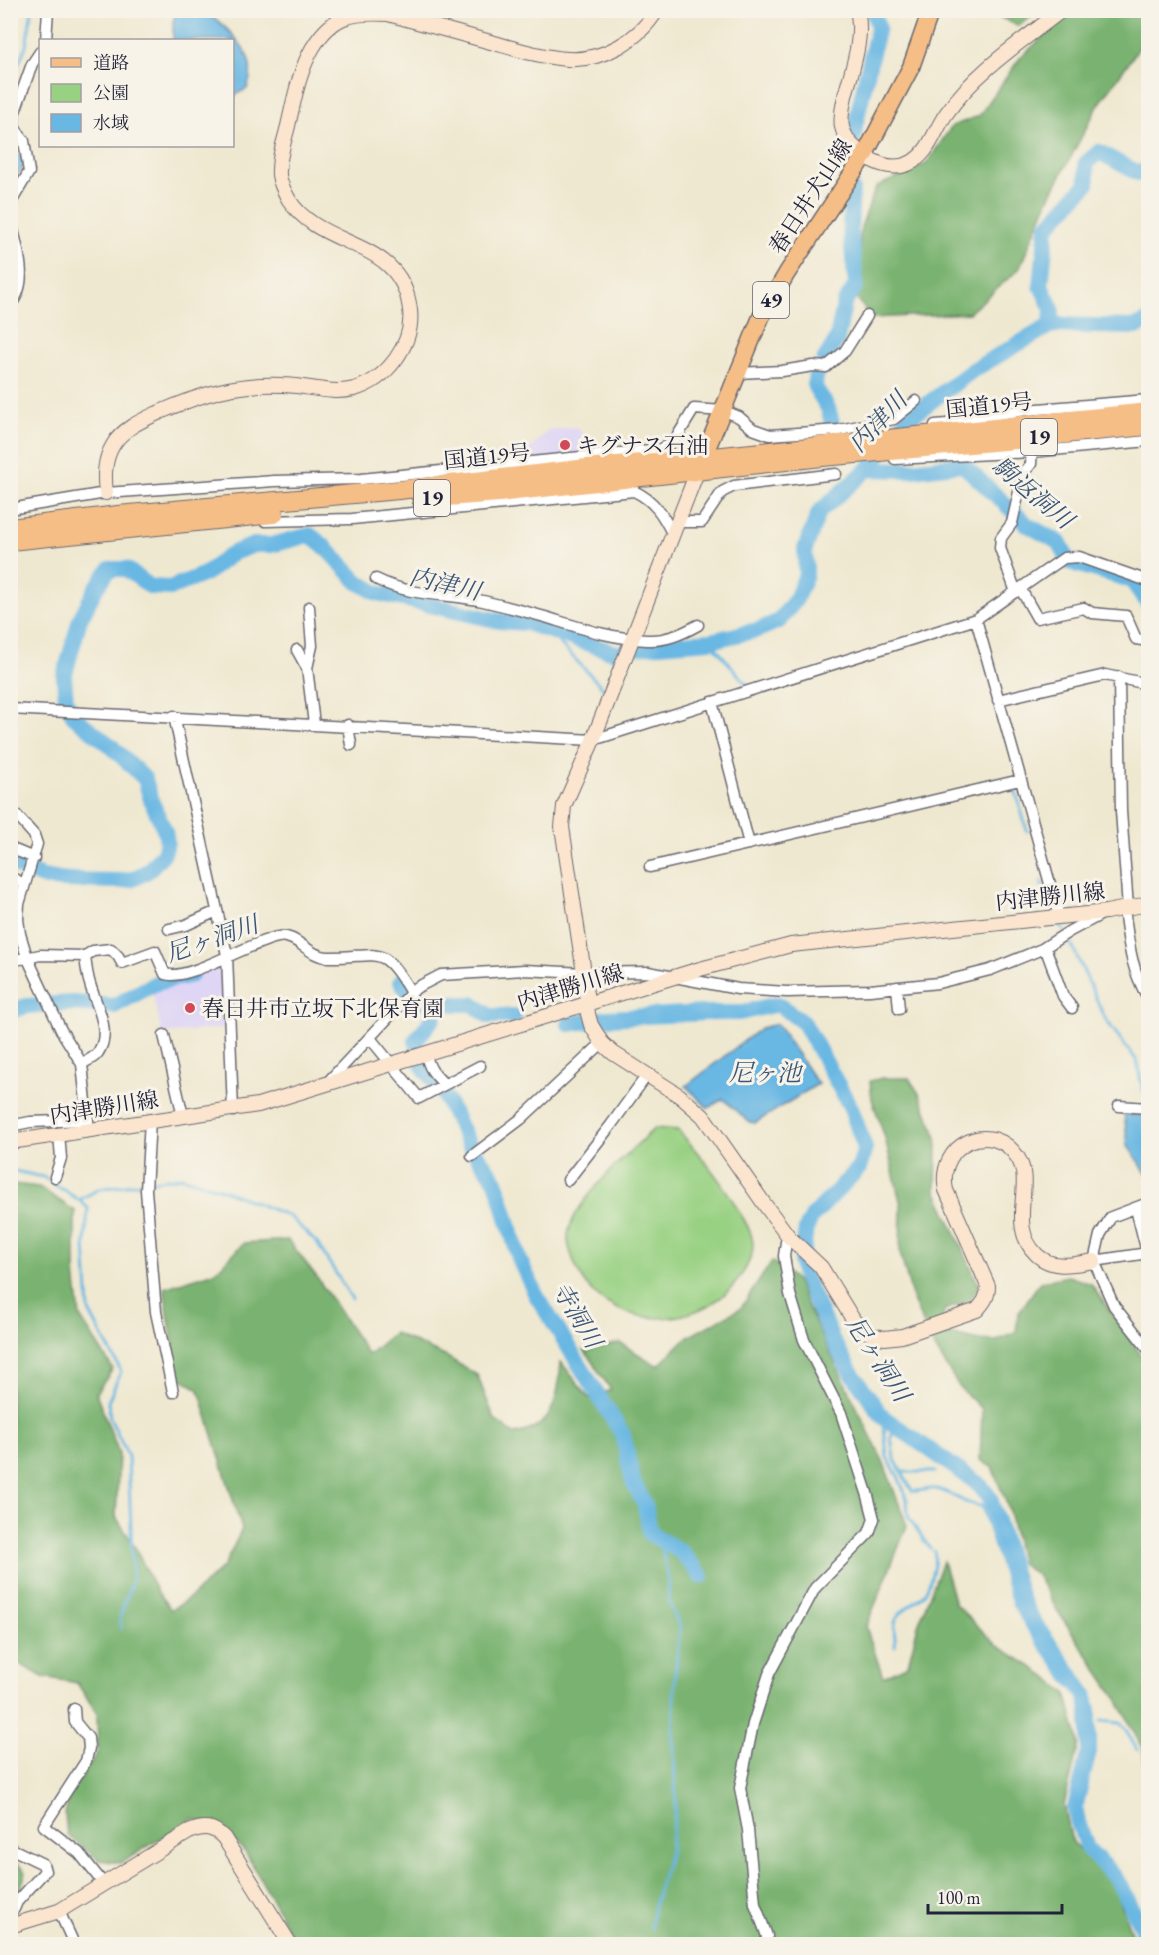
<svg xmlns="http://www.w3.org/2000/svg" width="1159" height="1955" viewBox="0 0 1159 1955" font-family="'EB Garamond','Noto Serif JP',serif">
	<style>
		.built { fill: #dfd5f5 }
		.green { fill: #99d183; stroke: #5e7a5f; stroke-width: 1.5 }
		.forest { fill: #7ab371; stroke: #4e6a56; stroke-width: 1.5 }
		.water { fill: #69b7e3; stroke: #466c8f; stroke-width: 1.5 }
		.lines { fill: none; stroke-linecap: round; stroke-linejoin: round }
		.stream { stroke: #69b7e3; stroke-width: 3 }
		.river { stroke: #69b7e3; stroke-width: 16 }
		.street-casing { stroke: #6a676f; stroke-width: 13 }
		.secondary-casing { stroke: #6a676f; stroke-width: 16 }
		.primary-casing { stroke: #6a676f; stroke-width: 19 }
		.highway-casing { stroke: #6a676f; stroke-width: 20 }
		.street { stroke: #fff; stroke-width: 10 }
		.secondary { stroke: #fbe5cf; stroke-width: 14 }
		.primary { stroke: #f6be87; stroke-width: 16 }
		.highway { stroke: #f6be87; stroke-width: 18 }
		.poi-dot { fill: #d1495b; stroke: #f7f3e8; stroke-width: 2 }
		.labels { text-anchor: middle; stroke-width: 6; stroke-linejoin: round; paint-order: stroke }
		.shield { fill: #f7f3e8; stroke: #62616f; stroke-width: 1.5 }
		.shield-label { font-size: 21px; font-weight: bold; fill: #22223b }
		.street-label { font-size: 22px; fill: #22223b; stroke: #f7f3e8 }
		.poi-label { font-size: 22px; fill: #22223b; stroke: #f7f3e8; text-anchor: start }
		.water-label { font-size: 24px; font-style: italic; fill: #3b5676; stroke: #f7f3e8 }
	</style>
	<rect width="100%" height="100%" fill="#f7f3e8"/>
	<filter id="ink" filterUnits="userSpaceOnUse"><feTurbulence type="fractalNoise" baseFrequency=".0167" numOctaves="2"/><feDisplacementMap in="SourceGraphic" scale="12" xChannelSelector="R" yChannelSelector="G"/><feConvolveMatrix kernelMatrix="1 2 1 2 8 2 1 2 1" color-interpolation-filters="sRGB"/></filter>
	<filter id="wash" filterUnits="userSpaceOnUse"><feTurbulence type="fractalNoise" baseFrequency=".008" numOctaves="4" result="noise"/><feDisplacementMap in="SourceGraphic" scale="24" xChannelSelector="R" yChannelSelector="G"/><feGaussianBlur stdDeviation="1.35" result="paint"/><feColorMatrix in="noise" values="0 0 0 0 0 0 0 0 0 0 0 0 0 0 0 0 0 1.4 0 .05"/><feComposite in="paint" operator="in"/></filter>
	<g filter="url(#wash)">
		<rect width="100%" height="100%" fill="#efe8d0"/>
		<path class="built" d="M577,427L584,435L593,439L600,453L524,462L528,451L549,430Z
			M224,962L226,1028L162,1034L151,988L159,983L196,975Z"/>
		<path class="green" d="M655,1128L678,1130C701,1156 723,1182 740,1213C745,1221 750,1229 752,1238C756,1252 746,1269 738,1280C697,1335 600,1331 574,1262C570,1250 565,1240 570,1227C580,1196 631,1150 655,1128Z"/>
		<path class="forest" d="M987,11H1040L1018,26Z
			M1071,11H1148V35L1098,106L1050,196L1019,269L969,313L872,318L856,298L861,227L876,187L926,164L952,126L979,116L1020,58Z
			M882,1078H909L920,1095L937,1138L936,1190L979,1286C970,1303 961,1304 944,1310L942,1332L975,1340L997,1341L1016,1332L1018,1314L1040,1282L1068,1276L1091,1284L1148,1365V1785L1146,1781L1143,1750L1117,1699L1057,1610L1037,1575L1021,1564L1008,1507L992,1467L980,1460L982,1409L960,1388L933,1345L914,1303L900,1253L901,1205L885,1138L872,1099L870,1081Z
			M13,1184L39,1187L75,1211V1273L80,1317L113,1369L96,1393L119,1453L116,1517L135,1547L156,1590L171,1610L191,1597L224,1566L242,1529L199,1390L178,1376L164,1288L215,1272L244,1243L288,1240L316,1276L368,1355L394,1333L447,1357L477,1375L495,1420L514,1434C555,1429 558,1396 561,1362L589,1398L611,1390L584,1350L620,1343L658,1366L686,1338L741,1308L772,1261L797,1281L806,1303L883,1461L907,1526L866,1627L883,1677L908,1665L918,1625L943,1561L955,1604L998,1646L1040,1672L1066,1693L1079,1743L1064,1805L1072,1842L1114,1884L1133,1938L1125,1944H294L279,1912L245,1852L218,1825L192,1819L121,1863L99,1860L67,1835L65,1814L70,1794L98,1752L97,1713L77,1683L43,1677L11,1659L10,1185Z
			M11,1858L26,1872L20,1891L11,1898Z"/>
		<path class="water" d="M178,10C185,10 195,9 202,11C211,14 218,21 225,27C244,45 257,63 247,89L236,94L233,98L232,40H173V21Z
			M13,144L17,147L18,154L25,159L23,167L11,185V146Z
			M777,1024L818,1084L755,1123L749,1122L723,1099L708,1108L686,1086L761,1028Z
			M1124,1114L1148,1116V1172L1146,1173L1128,1146Z"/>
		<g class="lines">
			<path class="stream" d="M10,83L26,46L32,10
				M545,628L604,689
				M710,641L748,686
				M1015,789L1027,831
				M1041,882L1051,905
				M1060,925L1064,930
				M1068,937L1106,1020L1137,1061L1143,1091
				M10,1170L43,1177L79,1200L99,1189L181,1177L218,1188L289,1216L317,1243L352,1299
				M79,1200L88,1208L85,1244L89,1311L121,1371L108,1402L110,1418L128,1456L133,1578L120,1617L121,1629
				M883,1417L887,1457L898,1476L907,1499L908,1516L930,1549
				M896,1428L891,1437L894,1458L912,1491C920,1492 928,1488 936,1489C953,1492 963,1505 982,1506L1014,1606L1030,1632L1070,1686
				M903,1472H935
				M895,1646C896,1638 893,1630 895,1623C899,1609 913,1605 922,1596C929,1589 937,1561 934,1551
				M1101,1721L1120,1723L1125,1728L1137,1750
				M651,1929L654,1907L670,1851L676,1803L673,1727L675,1675L680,1627L668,1600L669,1581L660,1540"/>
			<path class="river" d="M854,136L855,126L878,27L873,11
				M1051,325L1052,309L1041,286L1047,227L1087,184L1086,163L1099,152L1138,173L1148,169
				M824,360L837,339L844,304L856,285L850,228L852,189
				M816,371L815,387L828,408L833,426
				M868,469L913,470L962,464L1028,525L1060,543L1069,562L1131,580L1148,604
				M10,863L42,877L60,880L118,881L133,879L148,871L164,853L167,842L165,831L151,800L145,779L110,745L74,717L66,701L64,677L80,619L96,588L110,569H126L151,587L170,588L205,574L233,553L254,545H271L310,535L323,545L358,582L377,593L499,621L526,623L619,654L634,647L710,641L758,630L779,621L796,599L806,575L805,549L819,512L868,469L906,420L973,370L1051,325L1136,327L1148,321
				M401,981L411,997L433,1004H473L489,1016H514
				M10,1011L27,1006L71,1003L114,1006L156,983L191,975
				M569,1024L608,1018L705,1013H739L778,1004L804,1023L851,1108L865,1148L859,1168L812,1217L806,1229L801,1263L804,1276L832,1339L849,1369L883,1417L980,1485L990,1498L1022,1601L1033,1621L1085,1694L1089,1710V1751L1075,1808L1078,1822L1087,1848L1115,1877L1128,1900L1142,1928V1944
				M417,1047L416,1040L434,1017L433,1004
				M422,1065L444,1095L470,1146L496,1181L520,1261L536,1295L623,1435L633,1482L645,1505L650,1534L680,1551L701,1576"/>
		</g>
	</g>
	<g filter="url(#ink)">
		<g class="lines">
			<g class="street-casing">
				<path id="street" d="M46,40L48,10
					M10,204L29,172L24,141L14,127V114L32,64L40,52
					M10,218C16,245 31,282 10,305
					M738,373L782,371L813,366L826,367L845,351L867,316
					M935,425L947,424L956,420L1026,410L1148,400
					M895,459L1032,452L1148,441
					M10,509L106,493L274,481L361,479L661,449L675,440L694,409L724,411L739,417L753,429L770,435L839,430L894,419L916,401
					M265,521L352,519L634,491C655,501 663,515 673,535
					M678,522H702L722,492L734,486L836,474
					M376,579C411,597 446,593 483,601C504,606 524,611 545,617C578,627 611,639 647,640C666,641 682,634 698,625
					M1020,588L1037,618L1084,608L1092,613L1126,616L1136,639L1148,641
					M1016,592L1000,548L1001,538L1012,523L1023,474L1031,464L1032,448
					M976,619L1059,916
					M297,650L307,668L314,724
					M307,668L312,646L309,607
					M1119,677L1121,811L1128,908
					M998,700L1105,675L1148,684
					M712,702L749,844
					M10,709L593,740L976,619L1064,558L1079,557L1148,581
					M174,716L227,955L233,1111
					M348,725L351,745
					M10,808L34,835L37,844L19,904L18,919L20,934L27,957L61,1030L82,1064L89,1130
					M10,848L34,858
					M650,867L1020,780
					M10,877L24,884
					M1124,909C1129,944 1130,967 1148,998
					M169,929L186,925L217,911
					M1045,947L1063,996L1072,1008
					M10,961L40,955L85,956
					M897,987L899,1009
					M164,1035L183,1116
					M370,1038L419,1098L480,1066
					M426,1053C428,1068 434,1074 444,1084
					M82,1064C88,1060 97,1057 100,1049C111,1029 95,1003 90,984C87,975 86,965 85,956L93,951L111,949L118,956L122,963L155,951L165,974C187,982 250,942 278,937C297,933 308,957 328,957C379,958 381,941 411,993
					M326,1084L416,988L441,975L524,970L584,973L648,972L738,989L787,992L870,990L938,983L990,970L1042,949L1070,931L1100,915
					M1119,1106L1148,1108
					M150,1120L146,1190L156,1312L173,1392
					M10,1126L30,1122L88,1120
					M472,1156L521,1119L602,1043
					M55,1177L61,1158L59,1134
					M568,1180L611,1125L647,1075
					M1148,1203L1111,1217L1100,1235L1094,1261L1114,1306L1148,1349
					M1136,1209L1148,1256
					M1094,1261L1148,1253
					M74,1709L75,1722L88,1738L89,1748L86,1761L44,1826L79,1853L103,1883
					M10,1848L43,1864L45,1871L17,1902L14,1909L10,1910
					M59,1911L74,1944
					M766,1944L767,1936L755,1904L748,1830L740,1788L753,1724L769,1674L815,1588L869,1533L874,1519L868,1496L841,1413L804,1340L790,1294L784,1256L786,1242L789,1237"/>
			</g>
			<g class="secondary-casing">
				<path id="secondary" d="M857,10C864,38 852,69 845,96C843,107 840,116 842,127C848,151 884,174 908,164C929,155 934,131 946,114C976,71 1021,42 1062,10
					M697,472L593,740L564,806L562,827L584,973L588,1014L591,1025L602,1043L613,1053L680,1096L703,1116L765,1205L789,1237L821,1267L854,1321L862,1329L872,1335L885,1338L902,1336L977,1310C984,1302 988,1297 988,1286L946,1190C936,1143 993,1118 1018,1158C1035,1185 1006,1226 1037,1255C1053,1270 1075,1264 1094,1261
					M106,493C104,476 104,460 113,445C123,428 143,420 160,412C202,394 236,383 282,385C306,385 331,395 354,389C387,380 414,344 410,310C402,237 322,251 289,200C285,193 280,183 279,175C278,159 284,142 288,126C294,100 299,72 312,49C332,15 351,12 388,14C421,23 454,32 487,41C513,48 540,57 568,59C603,61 639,40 657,10
					M10,1142L258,1105L700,969L791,945L1106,912L1148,904
					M10,1926L59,1911L189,1832C204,1826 213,1826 224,1838L290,1944"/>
			</g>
			<g class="primary-casing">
				<path id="primary" d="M699,468L761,317L787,273L864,156L911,67L931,10"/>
			</g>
			<g class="highway-casing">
				<path id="highway" d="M421,499L499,493L822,457L1016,440L1074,433L1148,426
					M10,528L118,515L399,490L604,466L703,458L1148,412
					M10,541L274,514"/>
			</g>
			<use href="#street" class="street"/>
			<use href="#secondary" class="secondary"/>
			<use href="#primary" class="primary"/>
			<use href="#highway" class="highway"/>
		</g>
	</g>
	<g class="poi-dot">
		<circle cx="565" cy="445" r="6"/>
		<circle cx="190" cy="1008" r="6"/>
	</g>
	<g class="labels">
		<g class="shield">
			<rect x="753" y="282" width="36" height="36" rx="4.5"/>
			<rect x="1021" y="419" width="36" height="36" rx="4.5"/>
			<rect x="414" y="480" width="36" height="36" rx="4.5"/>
		</g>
		<g class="shield-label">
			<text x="771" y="307">49</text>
			<text x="1039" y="444">19</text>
			<text x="432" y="505">19</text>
		</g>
		<g class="street-label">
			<text transform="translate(810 196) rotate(-57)" y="8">春日井犬山線</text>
			<text transform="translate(989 405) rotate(-6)" y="8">国道19号</text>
			<text transform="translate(487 456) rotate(-6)" y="8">国道19号</text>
			<text transform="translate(1050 896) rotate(-6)" y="8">内津勝川線</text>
			<text transform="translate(570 987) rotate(-17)" y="8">内津勝川線</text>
			<text transform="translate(104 1107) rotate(-9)" y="8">内津勝川線</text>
		</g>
		<g class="poi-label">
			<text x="577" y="453">キグナス石油</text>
			<text x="202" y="1016">春日井市立坂下北保育園</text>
		</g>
		<g class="water-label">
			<text transform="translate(878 422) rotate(-47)" y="8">内津川</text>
			<text transform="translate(1033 493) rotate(40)" y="8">駒返洞川</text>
			<text transform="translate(445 584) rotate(13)" y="8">内津川</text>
			<text transform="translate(212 939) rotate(-19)" y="8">尼ヶ洞川</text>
			<text x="765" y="1081">尼ヶ池</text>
			<text transform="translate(577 1315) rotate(59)" y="8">寺洞川</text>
			<text transform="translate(878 1359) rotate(57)" y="8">尼ヶ洞川</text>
		</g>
	</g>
	<rect width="1159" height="1955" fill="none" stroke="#f7f3e8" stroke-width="36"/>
	<rect x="39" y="39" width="195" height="108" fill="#f7f3e8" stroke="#a29fa3" stroke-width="1.5"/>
	<rect x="51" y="58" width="30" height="9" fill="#f6be87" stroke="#a29fa3" stroke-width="1.5"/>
	<text x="93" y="69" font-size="18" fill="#22223b">道路</text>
	<rect x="51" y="84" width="30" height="18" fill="#99d183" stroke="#a29fa3" stroke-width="1.5"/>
	<text x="93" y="99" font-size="18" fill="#22223b">公園</text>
	<rect x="51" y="114" width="30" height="18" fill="#69b7e3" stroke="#a29fa3" stroke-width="1.5"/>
	<text x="93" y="129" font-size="18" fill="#22223b">水域</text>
	<path d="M928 1904v9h134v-9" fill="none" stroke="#22223b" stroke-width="3"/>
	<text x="937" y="1904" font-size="18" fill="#22223b" stroke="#f7f3e8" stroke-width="4.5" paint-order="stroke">100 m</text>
</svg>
